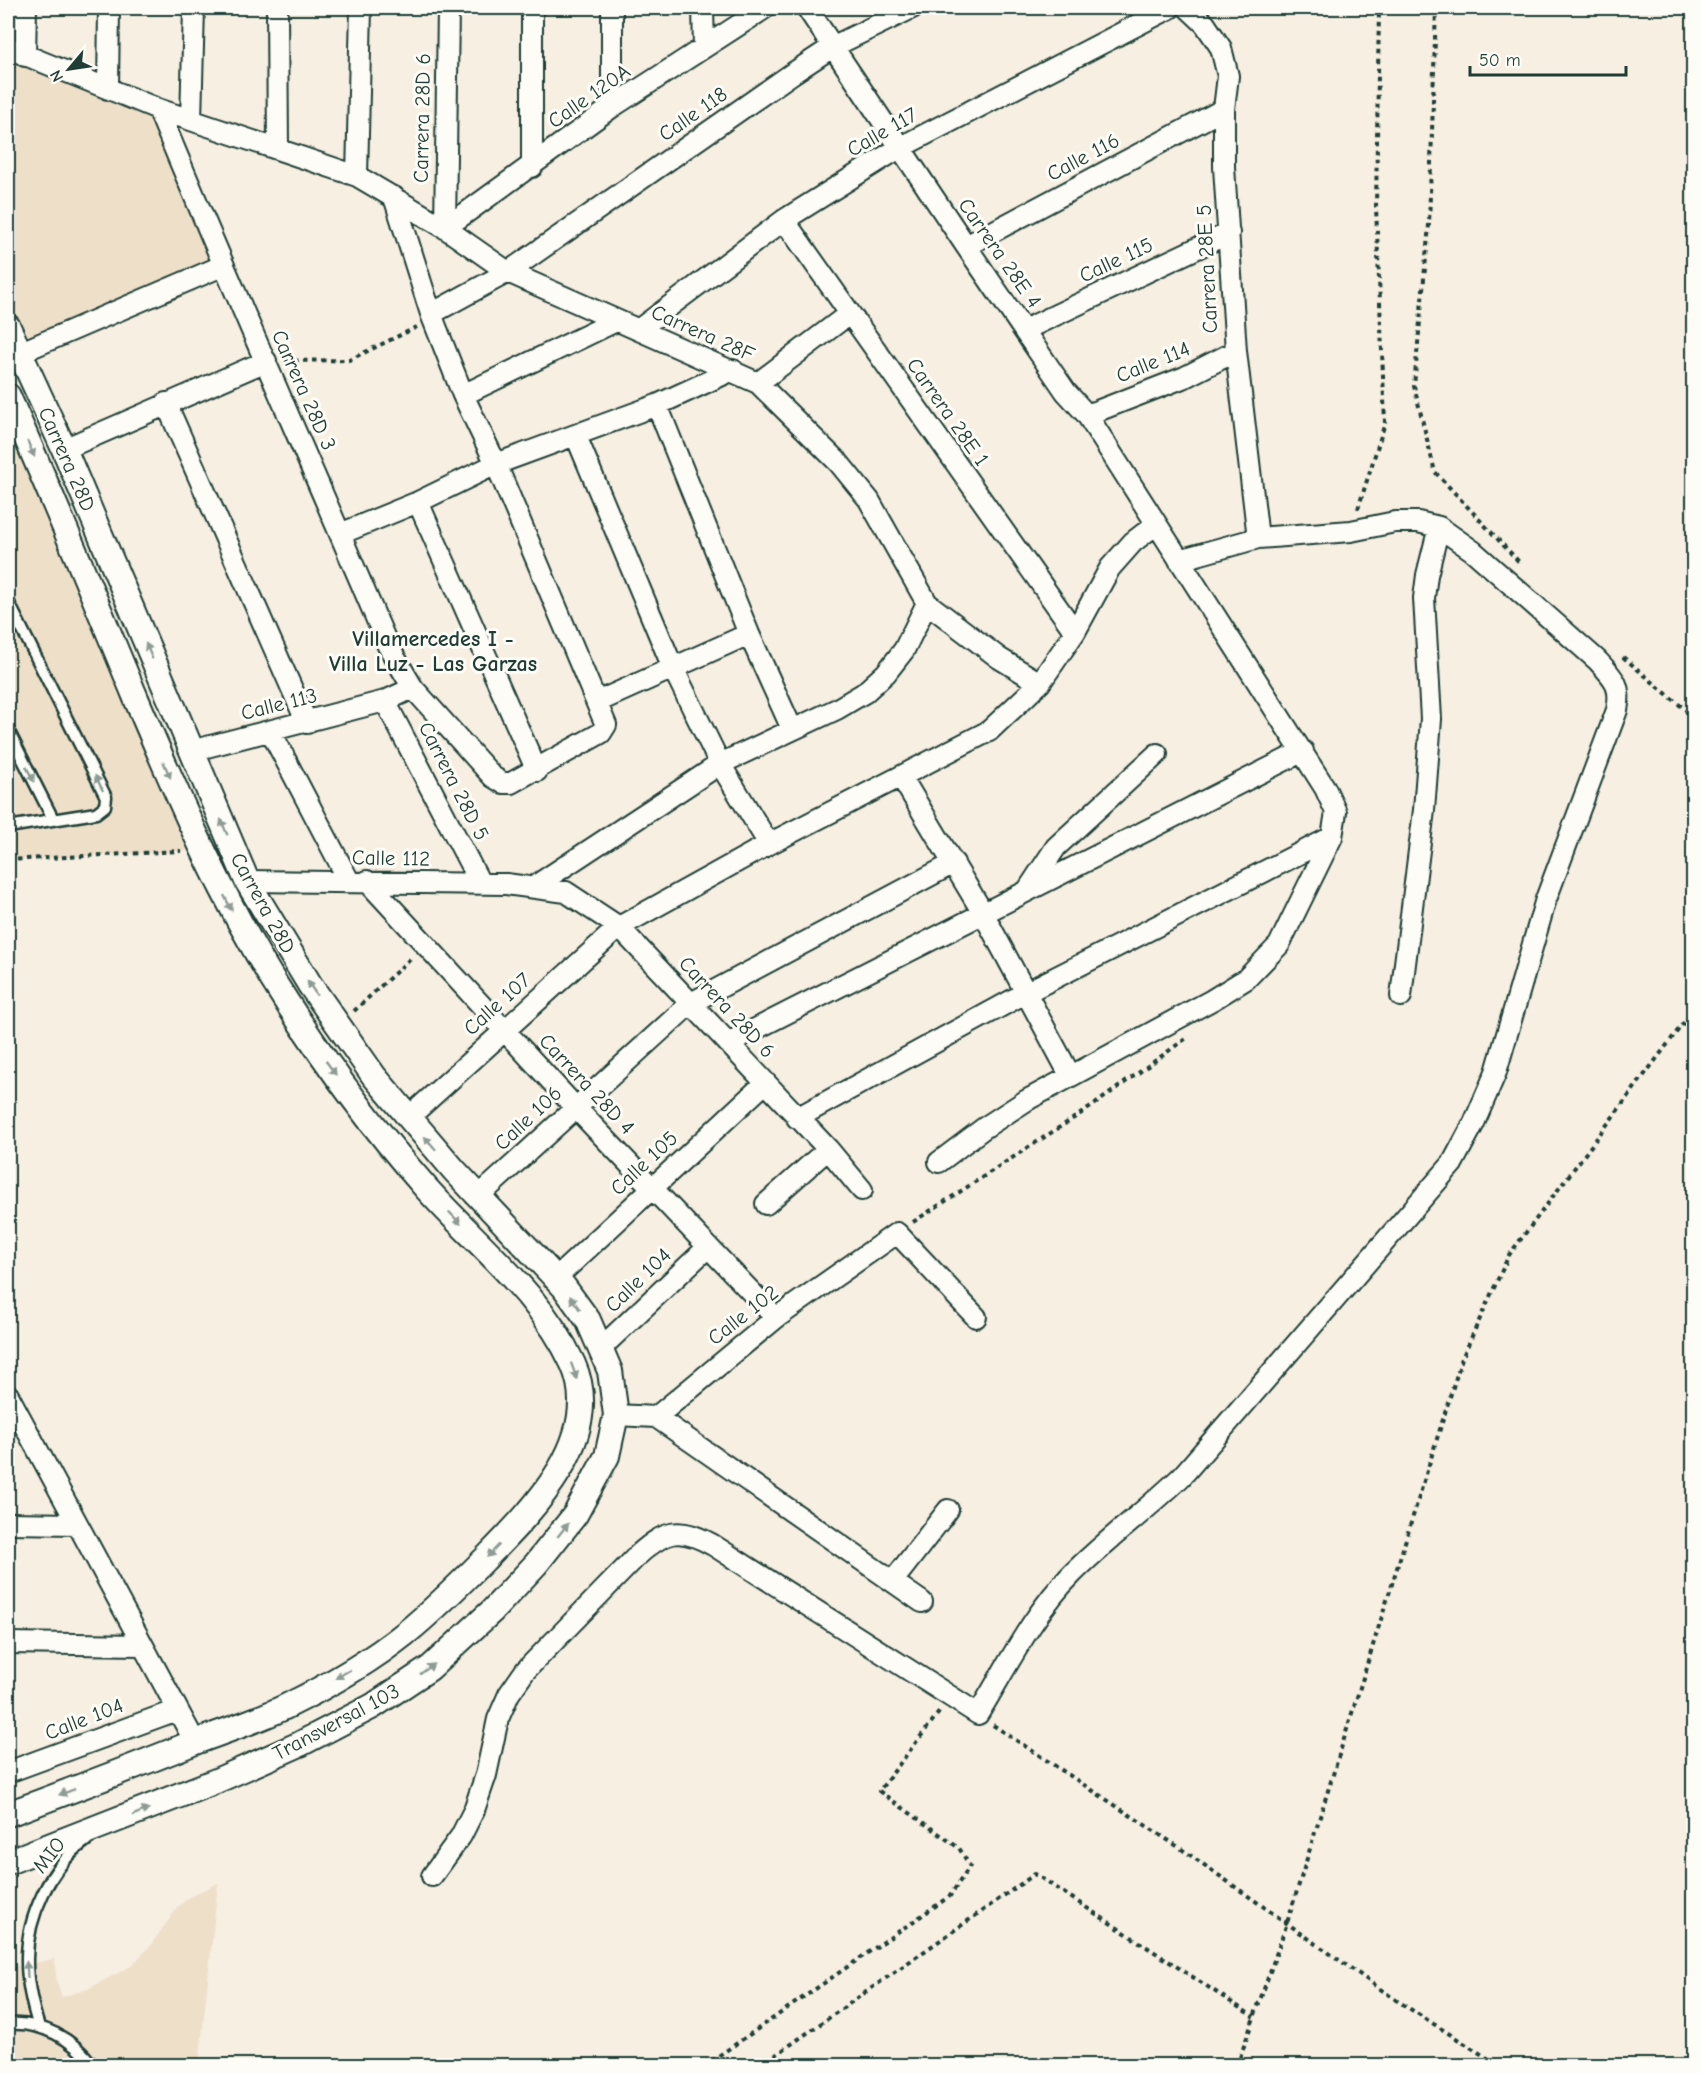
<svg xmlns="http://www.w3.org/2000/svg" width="1701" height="2073" viewBox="0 0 1701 2073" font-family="'Comic Neue',sans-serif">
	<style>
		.built { fill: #eedfc9 }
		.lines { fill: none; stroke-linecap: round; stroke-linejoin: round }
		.service-casing { stroke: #1f3d34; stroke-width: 15 }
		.minor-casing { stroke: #1f3d34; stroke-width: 24 }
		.tertiary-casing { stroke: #1f3d34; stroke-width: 28 }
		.path { stroke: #1f3d34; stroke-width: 4; stroke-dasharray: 4.5 4.5; stroke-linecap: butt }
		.service { stroke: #fdfcf7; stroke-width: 10 }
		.minor { stroke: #fdfcf7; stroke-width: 20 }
		.tertiary { stroke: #fdfcf7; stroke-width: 24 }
		.oneway { fill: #8e9c96 }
		.labels { text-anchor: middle; stroke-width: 6; stroke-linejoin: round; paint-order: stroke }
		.street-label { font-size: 21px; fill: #1f3d34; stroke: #fdfcf7 }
		.neighbourhood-label { font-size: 22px; font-weight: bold; fill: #1f3d34; stroke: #fdfcf7 }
	</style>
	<rect width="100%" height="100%" fill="#f6efe2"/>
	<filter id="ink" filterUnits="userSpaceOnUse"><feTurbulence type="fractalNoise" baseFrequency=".0167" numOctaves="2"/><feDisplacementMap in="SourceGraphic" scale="12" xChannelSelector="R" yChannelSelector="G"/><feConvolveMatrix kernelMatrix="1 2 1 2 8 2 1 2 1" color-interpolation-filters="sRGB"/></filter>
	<g filter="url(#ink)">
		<path class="built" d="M8,48L158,109L222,266L19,353L8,327Z
			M8,396L203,850L8,860Z
			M218,1883L199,2065L8,2066V1968L54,1959L57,1984L62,1997L88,1989L131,1966L150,1946L178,1907L191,1896Z"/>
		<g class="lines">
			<g class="service-casing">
				<path id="service" d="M8,601L106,797L105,806L96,813L8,827
					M8,730L53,819
					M8,2024C41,2021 74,2039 93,2066
					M39,2027C32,2005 27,1985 27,1962C26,1918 50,1866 87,1840"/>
			</g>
			<g class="minor-casing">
				<path id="minor" d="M277,8L278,149
					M532,8V167
					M612,8V107
					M703,8L704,47
					M807,8L966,246L1066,392L1087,415L1325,788L1336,812L1332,837L1279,945L1246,979L1212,1000L1027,1100L984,1128L939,1162
					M1188,8L1205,24L1221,48L1228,76L1224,109V167L1236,351L1258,538
					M8,48L158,109L357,176L445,228L508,272L758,383L839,463L869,500L927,603L999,658L1040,683
					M25,56L26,8
					M108,89L109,8
					M158,109C232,289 312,467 388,646L413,688L493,777L503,783H511L601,733L606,725L496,464L463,395L431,314L394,197
					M191,120L194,8
					M357,176L361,8
					M784,220L1075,632
					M445,228L612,107L765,8
					M445,228L448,8
					M966,246L1224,109
					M431,314L508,272L793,73L834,46L912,8
					M638,330L784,220L899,148L1170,8
					M1024,330L1229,233
					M19,353L222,266
					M758,383L849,314
					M463,395L616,321
					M166,403L307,723
					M657,405L749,634L792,729
					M1087,415L1185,377L1236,351
					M576,436L673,668L720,764L837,709L864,693L886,673L904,650L927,603
					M64,449L266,361
					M418,502L537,771
					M340,534L418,502L496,464L657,405L733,370
					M1179,560L1258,538L1351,531L1395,522H1418L1439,527L1427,575L1424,598L1431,719L1424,810L1401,996
					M385,701L480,883
					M597,702L749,634
					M271,732L349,881
					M191,751L385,701L413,688
					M902,778L983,913L1070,1075
					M247,881L506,884L566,892L619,927L828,1149L862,1190
					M367,881L575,1107L776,1318
					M535,886L720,764L769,844
					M1027,891L1056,847L1157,754
					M728,1043L1303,751
					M408,1118L619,927L769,844L989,731L1040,683L1075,632L1110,568L1133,542L1155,525
					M797,1118L1027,992L1332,837
					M479,1196L691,1003L954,863
					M766,1204L828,1149
					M556,1278L765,1083
					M602,1347L708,1247
					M8,1395L195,1742
					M616,1415L656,1417L776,1318L897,1233L976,1317
					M656,1417L922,1602
					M8,1523L77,1524
					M893,1581L948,1510
					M8,1643L142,1645
					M8,1772L177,1710
					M432,1876L461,1836L474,1810L486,1775L498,1719L509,1694L525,1671L638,1555C666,1530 680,1526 713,1545L978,1714C1007,1667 1033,1613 1072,1574C1107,1539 1147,1510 1182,1476L1452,1164L1474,1123L1496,1072L1546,899L1617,710C1622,685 1614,678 1597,660L1473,551L1439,527"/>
			</g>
			<g class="tertiary-casing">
				<path id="tertiary" d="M8,327L64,449L247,881L310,985L374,1076L454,1170L564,1287L588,1320L610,1371L616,1415L607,1456L575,1515L536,1564L492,1611L430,1668L373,1706L300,1744L216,1781L8,1862
					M8,396C52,495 93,595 135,696C180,802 225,907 288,1004C329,1068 376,1131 426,1188C476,1244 541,1294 573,1364C606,1438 531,1512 484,1560C459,1585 434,1610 407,1632C371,1661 326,1687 285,1707C256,1721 225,1731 195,1742C133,1767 70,1791 8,1814"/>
			</g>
			<path class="path" d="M1436,8L1429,225L1414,386L1435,472L1520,563
				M8,290L14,305
				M285,361L349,360L417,327
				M1358,509L1385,423L1376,207L1379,8
				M1623,657L1694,717
				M8,860L181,851
				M354,1011L412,957
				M913,1222L1091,1107L1188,1037
				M993,1725L1180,1848L1396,2000L1500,2066
				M704,2066L950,1896L970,1866L959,1848L879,1791L940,1711
				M760,2066L1035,1874L1254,2017
				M1237,2066L1287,1923L1462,1358L1509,1255L1694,1009"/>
			<use href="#service" class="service"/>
			<use href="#minor" class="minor"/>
			<use href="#tertiary" class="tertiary"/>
		</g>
		<defs><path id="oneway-solid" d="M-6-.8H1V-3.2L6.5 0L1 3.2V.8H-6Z" transform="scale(1.5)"/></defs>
		<g class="oneway">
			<use href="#oneway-solid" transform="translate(31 449) rotate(66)"/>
			<use href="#oneway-solid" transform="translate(149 651) rotate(-113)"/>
			<use href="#oneway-solid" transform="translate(167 770) rotate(66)"/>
			<use href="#oneway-solid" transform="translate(30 774) rotate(63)"/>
			<use href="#oneway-solid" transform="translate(99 783) rotate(-117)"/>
			<use href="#oneway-solid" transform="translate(224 827) rotate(-113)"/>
			<use href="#oneway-solid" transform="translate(228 903) rotate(63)"/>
			<use href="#oneway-solid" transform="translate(312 988) rotate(-123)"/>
			<use href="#oneway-solid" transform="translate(331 1068) rotate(54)"/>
			<use href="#oneway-solid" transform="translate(430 1143) rotate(-132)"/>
			<use href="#oneway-solid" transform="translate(455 1218) rotate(46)"/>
			<use href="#oneway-solid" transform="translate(575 1303) rotate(-126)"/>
			<use href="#oneway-solid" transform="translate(574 1371) rotate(70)"/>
			<use href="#oneway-solid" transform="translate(563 1530) rotate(-51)"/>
			<use href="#oneway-solid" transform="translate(493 1551) rotate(135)"/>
			<use href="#oneway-solid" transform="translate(427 1669) rotate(-37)"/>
			<use href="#oneway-solid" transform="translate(343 1674) rotate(150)"/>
			<use href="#oneway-solid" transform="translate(67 1792) rotate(160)"/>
			<use href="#oneway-solid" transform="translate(141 1812) rotate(-22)"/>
			<use href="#oneway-solid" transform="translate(27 1970) rotate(-94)"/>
		</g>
	</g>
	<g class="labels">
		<g class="street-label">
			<text transform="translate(589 96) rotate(-35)" y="7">Calle 120A</text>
			<text transform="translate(693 114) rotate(-35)" y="7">Calle 118</text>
			<text transform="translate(422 118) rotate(-89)" y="7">Carrera 28D 6</text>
			<text transform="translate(882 132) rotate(-30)" y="7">Calle 117</text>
			<text transform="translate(1083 157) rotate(-28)" y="7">Calle 116</text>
			<text transform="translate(1000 253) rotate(55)" y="7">Carrera 28E 4</text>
			<text transform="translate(1116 260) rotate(-25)" y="7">Calle 115</text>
			<text transform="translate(1207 269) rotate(-93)" y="7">Carrera 28E 5</text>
			<text transform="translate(703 333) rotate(24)" y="7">Carrera 28F</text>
			<text transform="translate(1153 362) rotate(-22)" y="7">Calle 114</text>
			<text transform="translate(304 390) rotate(66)" y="7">Carrera 28D 3</text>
			<text transform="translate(948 412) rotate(55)" y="7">Carrera 28E 1</text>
			<text transform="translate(67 459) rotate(66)" y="7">Carrera 28D</text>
			<text transform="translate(279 704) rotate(-14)" y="7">Calle 113</text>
			<text transform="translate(454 781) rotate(63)" y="7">Carrera 28D 5</text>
			<text transform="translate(391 858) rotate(1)" y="7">Calle 112</text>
			<text transform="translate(263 903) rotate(61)" y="7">Carrera 28D</text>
			<text transform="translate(497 1004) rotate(-42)" y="7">Calle 107</text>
			<text transform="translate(727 1007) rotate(47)" y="7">Carrera 28D 6</text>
			<text transform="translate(587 1084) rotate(47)" y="7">Carrera 28D 4</text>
			<text transform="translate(528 1118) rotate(-43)" y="7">Calle 106</text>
			<text transform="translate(644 1163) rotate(-43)" y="7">Calle 105</text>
			<text transform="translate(638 1280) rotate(-44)" y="7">Calle 104</text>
			<text transform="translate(743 1315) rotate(-38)" y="7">Calle 102</text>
			<text transform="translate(84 1719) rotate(-21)" y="7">Calle 104</text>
			<text transform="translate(336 1722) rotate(-28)" y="7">Transversal 103</text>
			<text transform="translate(49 1855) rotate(-52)" y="7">MIO</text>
		</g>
		<g class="neighbourhood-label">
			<text x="433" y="646">Villamercedes I -<tspan x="433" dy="25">Villa Luz - Las Garzas</tspan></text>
		</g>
	</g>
	<rect width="1701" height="2073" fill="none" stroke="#fdfcf7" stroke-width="30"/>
	<rect x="15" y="15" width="1671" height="2043" fill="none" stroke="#1f3d34" stroke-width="2" filter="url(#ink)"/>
	<g transform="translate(69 69) rotate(241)" stroke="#fdfcf7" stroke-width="4.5" paint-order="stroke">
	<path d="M0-4.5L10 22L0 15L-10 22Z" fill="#1f3d34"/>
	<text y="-9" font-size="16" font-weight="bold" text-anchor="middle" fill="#1f3d34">N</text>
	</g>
	<path d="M1470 66v9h156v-9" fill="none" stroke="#1f3d34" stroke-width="3"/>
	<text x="1479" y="66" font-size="18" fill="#1f3d34" stroke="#fdfcf7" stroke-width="4.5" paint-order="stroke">50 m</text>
</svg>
